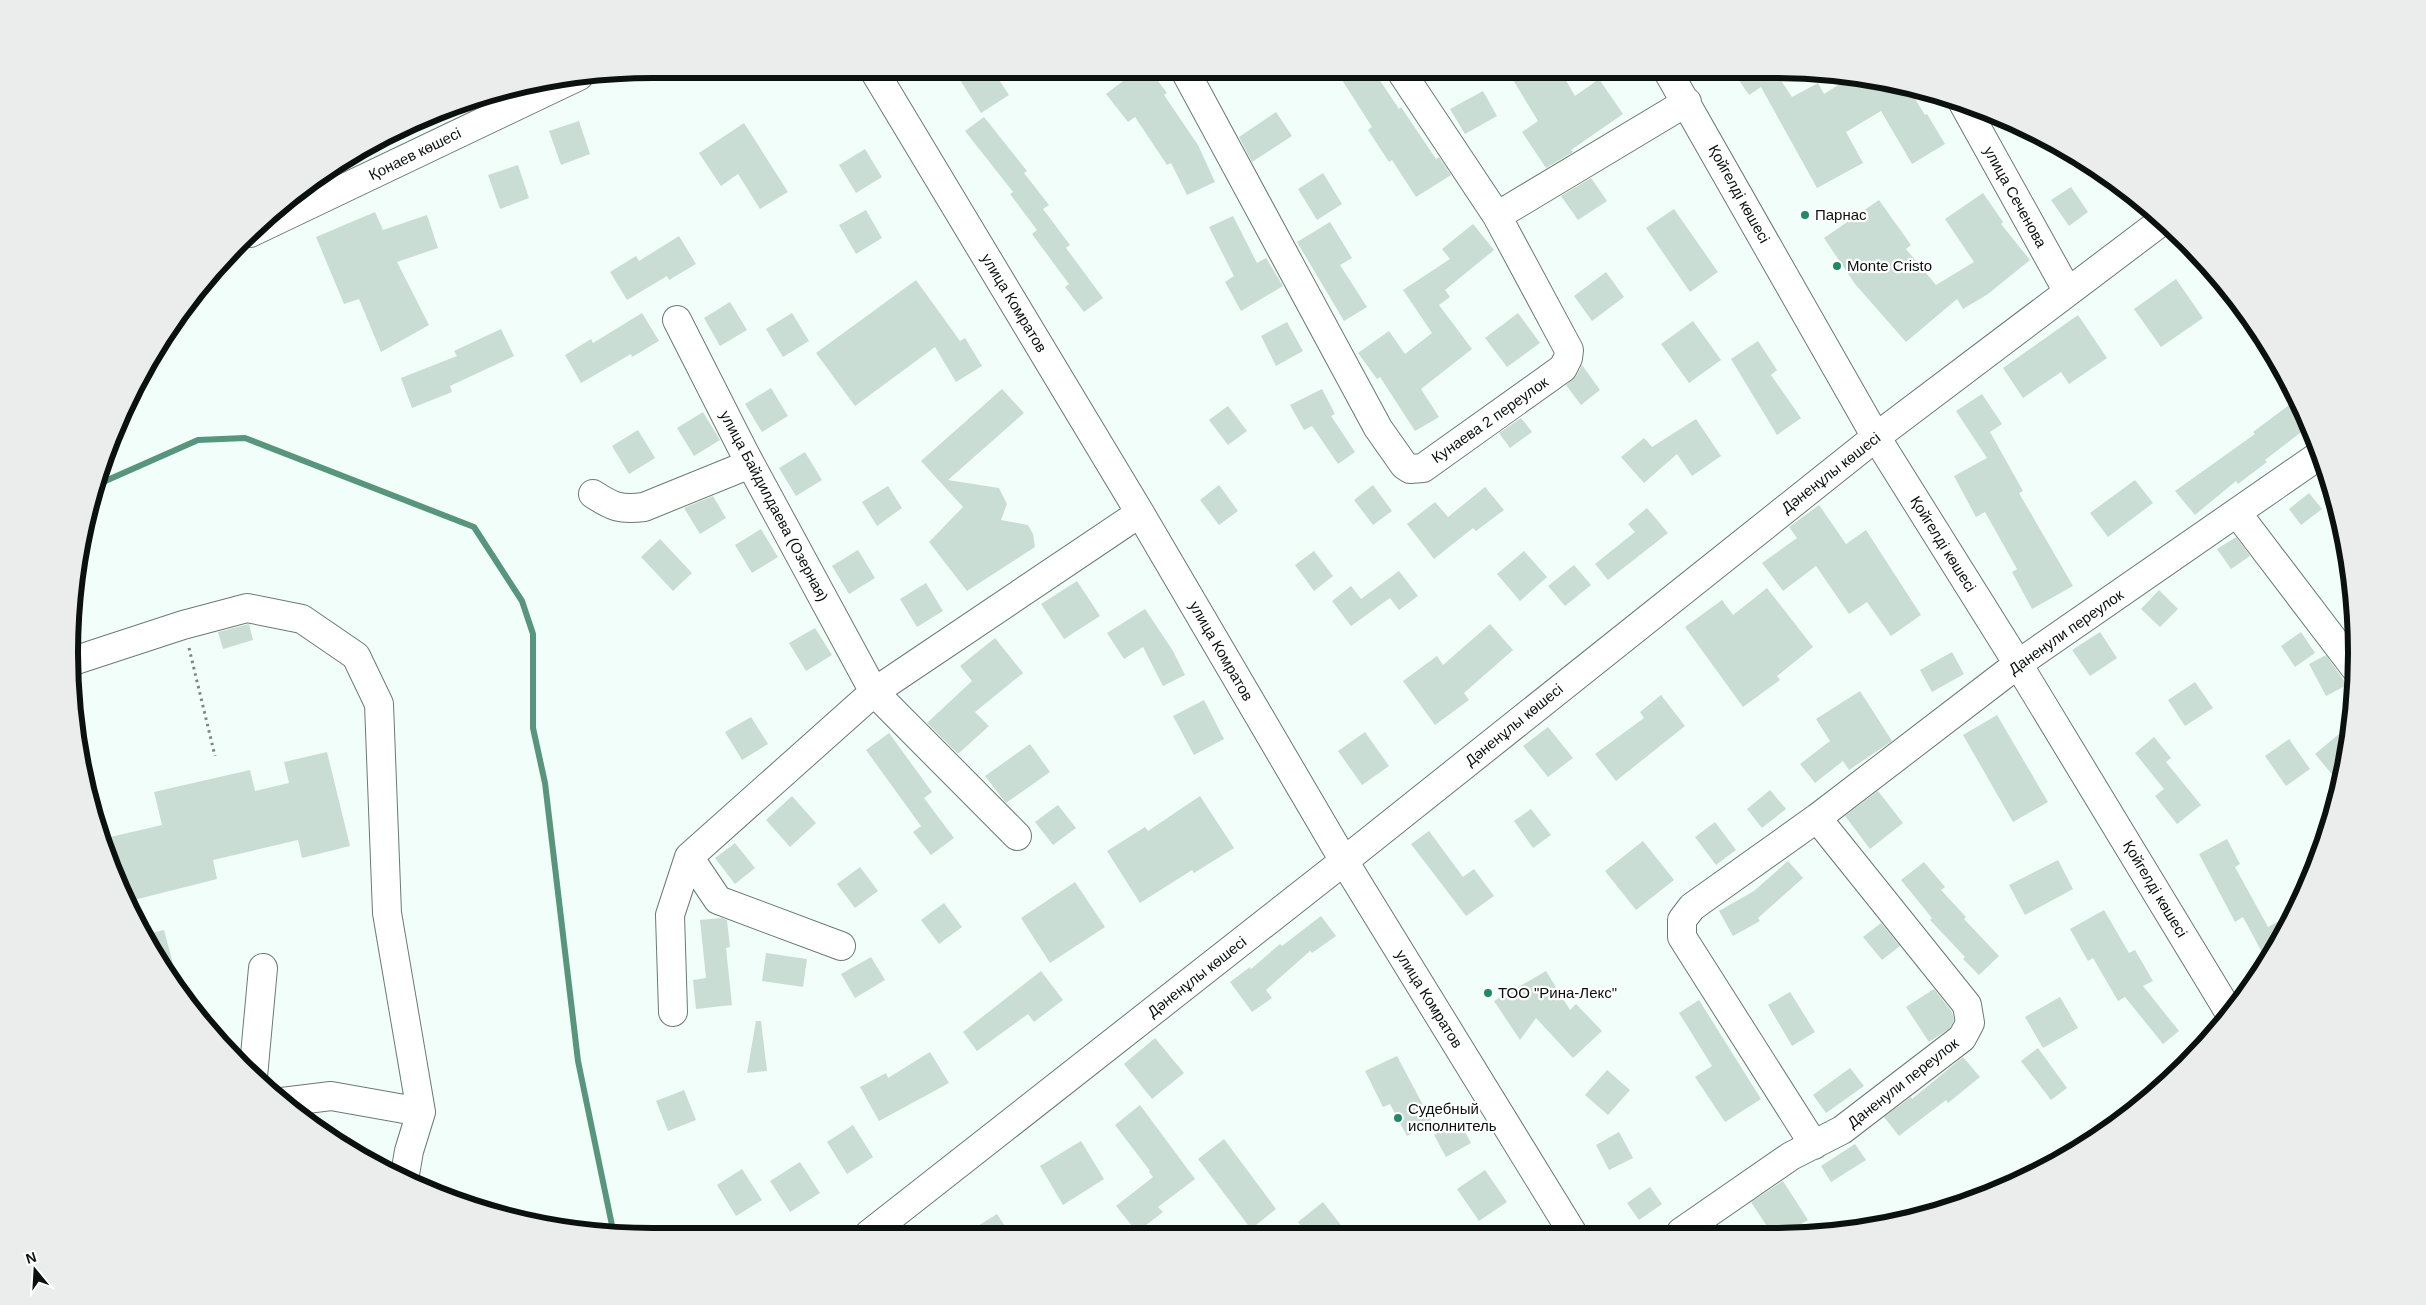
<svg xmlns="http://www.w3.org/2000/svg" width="2426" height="1305" viewBox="0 0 2426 1305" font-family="Arial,sans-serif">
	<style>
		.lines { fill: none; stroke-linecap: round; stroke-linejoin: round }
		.stream { stroke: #58957d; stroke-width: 6 }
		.building { fill: #c9ddd4 }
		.minor-casing { stroke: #6a7b73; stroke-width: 30 }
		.major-casing { stroke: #6a7b73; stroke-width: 30 }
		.path { stroke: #7d8682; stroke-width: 3; stroke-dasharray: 2.5 4; stroke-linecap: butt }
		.minor { stroke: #fff; stroke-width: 28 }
		.major { stroke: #fff; stroke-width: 28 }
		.poi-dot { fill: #1d8a68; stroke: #fff; stroke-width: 2 }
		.labels { text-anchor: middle; stroke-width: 4.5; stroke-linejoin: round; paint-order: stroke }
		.street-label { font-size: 15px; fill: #0b110e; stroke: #fff }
		.poi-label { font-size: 15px; fill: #0b110e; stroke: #fff; text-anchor: start }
		.rim { fill: none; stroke: #0b110e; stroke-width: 6 }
	</style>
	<rect width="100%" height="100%" fill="#f2fef9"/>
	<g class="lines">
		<path class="stream" d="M94,486L198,440L245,438L474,527L522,601L533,634V728L545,783L578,1061L614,1235"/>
	</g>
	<path class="building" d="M953,69H992L1009,95L981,113Z
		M1139,69H1149L1167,93L1164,95L1198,145L1215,182L1187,195L1171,163L1167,165L1135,117L1128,122L1106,94Z
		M1335,69L1373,70L1399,109L1401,107L1436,159L1439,157L1451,175L1416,197L1392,160L1389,162L1368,130L1372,127Z
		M1507,70H1560L1575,96L1599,79L1623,114L1571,150L1573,152L1546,168L1522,132L1538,121Z
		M1732,70H1786L1778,76L1792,97L1818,83L1824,94L1851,77L1907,86L1925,115L1927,114L1945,144L1912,164L1881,111L1846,132L1863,163L1817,188L1761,87L1749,95Z
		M1483,91L1497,116L1465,134L1450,109Z
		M1276,112L1292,136L1252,162L1239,137Z
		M984,117L1027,171L1024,173L1049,205L1043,209L1070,245L1066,248L1103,298L1084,312L1065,287L1069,284L1032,234L1037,230L1010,194L1013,192L965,131Z
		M579,121L590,154L561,165L549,131Z
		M744,123L788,192L760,209L738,174L721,186L699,153Z
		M865,149L882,177L856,193L839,165Z
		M518,165L529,198L500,209L488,175Z
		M1323,173L1342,204L1317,220L1298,189Z
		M1591,178L1607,201L1578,220L1561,196Z
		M2071,187L2088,212L2069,226L2051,200Z
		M1983,193L2003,222L2001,224L2030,260L1988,294L1963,309L1957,299L1906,342L1855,284L1824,238L1879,200L1911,245L1906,249L1936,285L1974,262L1945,219Z
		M1674,209L1718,272L1690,292L1646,228Z
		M866,210L882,238L856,254L839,225Z
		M375,212L383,230L427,215L438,248L397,262L429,325L381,352L359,299L344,304L316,237Z
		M1233,216L1257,263L1266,258L1283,286L1241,311L1225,282L1234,276L1209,227Z
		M1330,222L1352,258L1340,265L1367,307L1344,321L1297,242Z
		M1473,224L1494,250L1445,290L1450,297L1439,305L1472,349L1421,389L1439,417L1415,431L1380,377L1377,379L1358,353L1389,331L1405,354L1432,333L1403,290L1450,259L1442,249Z
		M679,236L696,264L669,280L667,276L627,300L610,272L636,256L639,261Z
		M1606,272L1624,297L1592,321L1574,296Z
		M2176,279L2203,318L2161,347L2134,309Z
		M916,280L960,341L965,338L982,366L956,382L935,347L855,406L816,353Z
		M730,302L747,330L720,346L704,318Z
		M642,313L659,341L632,357L631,354L581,383L565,355L591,339L593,343Z
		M792,313L809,341L783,357L766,329Z
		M1518,313L1540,343L1507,367L1485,338Z
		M2078,315L2107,358L2069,384L2061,372L2023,398L2003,368Z
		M1693,321L1721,360L1689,383L1661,344Z
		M1287,322L1303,351L1276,366L1261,336Z
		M501,329L514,356L450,386L452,392L412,408L401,378L457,356L454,351Z
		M1758,341L1777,370L1771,375L1801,418L1777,435L1731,359Z
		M1582,365L1600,390L1581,405L1566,385L1577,375Z
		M771,388L788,416L762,432L745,404Z
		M1002,389L1024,413L948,480L999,488L1007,504L1001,520L1028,525L1033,534L1035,547L967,591L929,542L963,507L921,461Z
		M1322,389L1335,414L1331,416L1355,452L1338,464L1312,426L1304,430L1290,405Z
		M1982,394L2002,424L1990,432L2023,491L2019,493L2073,586L2032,609L2012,572L2017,569L1985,512L1976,517L1954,476L1987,458L1956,411Z
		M2297,399L2309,426L2265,460L2267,462L2238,484L2236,481L2195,515L2175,491L2255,434L2253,432Z
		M1228,406L1247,431L1228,445L1209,420Z
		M703,412L720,440L694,456L677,428Z
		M1521,418L1532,432L1510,448L1499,433Z
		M1696,419L1721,456L1692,476L1677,454L1644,483L1621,457L1644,438L1652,447Z
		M638,430L655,458L629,474L612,446Z
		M805,452L822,480L796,496L779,468Z
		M2135,480L2153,503L2108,537L2090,513Z
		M1219,485L1238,511L1219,525L1200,500Z
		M1373,485L1392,511L1373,525L1354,500Z
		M888,486L902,508L877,526L862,502Z
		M1485,487L1504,510L1476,531L1473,528L1434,559L1407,524L1435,502L1448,517Z
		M2309,493L2322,509L2301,525L2289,509Z
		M713,496L726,518L700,534L684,508Z
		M1819,505L1846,544L1866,530L1921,615L1891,636L1867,602L1849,614L1816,566L1783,591L1762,563L1797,538L1789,527Z
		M1647,508L1668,533L1608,580L1595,564L1635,532L1628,524Z
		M761,529L778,557L752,573L735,545Z
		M2236,537L2250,556L2231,569L2217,549Z
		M660,539L692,573L673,591L641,557Z
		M858,550L875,578L849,594L832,566Z
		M1314,551L1333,576L1314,591L1295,565Z
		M1524,551L1547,577L1520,601L1497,574Z
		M1574,565L1591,585L1565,606L1548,586Z
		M1399,571L1418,596L1399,610L1390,598L1351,626L1332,601L1351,586L1361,599Z
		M1077,581L1100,616L1064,639L1041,604Z
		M926,583L943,611L917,627L900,599Z
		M1767,588L1813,647L1777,676L1780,680L1743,707L1685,627L1722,600L1733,615Z
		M2159,590L2178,609L2160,627L2141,609Z
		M1145,609L1173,651L1185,675L1163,686L1143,647L1124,659L1107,633Z
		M249,624L253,640L223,649L218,632Z
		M1490,624L1513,650L1464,693L1469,700L1435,725L1403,681L1437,656L1443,665Z
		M815,628L832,655L806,671L789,643Z
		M2100,632L2117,658L2090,676L2072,650Z
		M2301,632L2315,653L2295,667L2281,646Z
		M995,638L1023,673L975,712L989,726L958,754L927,723L972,681L960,666Z
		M1952,652L1964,674L1932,692L1920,670Z
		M2326,655L2347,685L2326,696L2309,664Z
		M2195,682L2213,708L2185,726L2168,700Z
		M1860,691L1892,741L1849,770L1843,761L1815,783L1800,764L1830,741L1816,719Z
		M1661,695L1685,726L1616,781L1595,754L1644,718L1640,712Z
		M1204,700L1224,739L1194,755L1173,716Z
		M1997,715L2048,802L2013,822L1963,735Z
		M751,717L768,744L742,760L725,732Z
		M2351,724L2344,766L2340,784L2315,754Z
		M1548,727L1573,758L1548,777L1523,746Z
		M1365,732L1389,766L1362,785L1338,751Z
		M889,733L932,792L924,798L954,838L931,855L913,832L921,826L866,750Z
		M2154,737L2171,758L2166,762L2201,805L2177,824L2155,796L2164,789L2135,753Z
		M2289,739L2310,769L2286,786L2265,756Z
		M1030,744L1050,772L1006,803L985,776Z
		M327,752L350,846L302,858L298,840L213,860L217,879L126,902L114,871L106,838L162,825L154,792L250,770L255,791L289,783L284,762Z
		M1770,790L1786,809L1762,828L1747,809Z
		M1878,791L1903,823L1870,849L1845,816Z
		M792,796L816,823L790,847L766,820Z
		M1200,796L1234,848L1194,873L1192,870L1140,903L1107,851L1145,827L1148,831Z
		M1058,805L1076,828L1053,845L1035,822Z
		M1531,809L1551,835L1533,848L1514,821Z
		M1715,822L1736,850L1716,865L1695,837Z
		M1429,831L1463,877L1474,869L1494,896L1466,916L1411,844Z
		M2227,839L2240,864L2235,867L2268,927L2296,912L2265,958L2243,917L2235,922L2199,854Z
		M1643,841L1674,880L1636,910L1605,871Z
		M735,843L755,868L735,884L715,858Z
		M2058,860L2073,889L2025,915L2009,885Z
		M1788,861L1803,878L1758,918L1760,921L1733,936L1719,911L1754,891Z
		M1924,862L1945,887L1941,890L1966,917L1964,919L1999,956L1979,975L1963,959L1965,957L1930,920L1932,918L1901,880Z
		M860,867L878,891L855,908L837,884Z
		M1075,882L1105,927L1050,963L1021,918Z
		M944,903L962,927L939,944L921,920Z
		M2104,910L2129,953L2135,950L2153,981L2143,986L2179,1031L2163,1044L2125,997L2118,1001L2093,958L2088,961L2070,929Z
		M1321,916L1336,936L1312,953L1310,951L1266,990L1272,998L1252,1012L1230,982L1250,967L1251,969L1280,944L1282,946Z
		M721,918L727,920L730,947L726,948L732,1005L696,1009L693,980L706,978L700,920Z
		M1881,923L1900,946L1882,960L1863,937Z
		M164,930L179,986L176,987L143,935Z
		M766,953L807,959L803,987L762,981Z
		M871,957L885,980L855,998L841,974Z
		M1041,971L1063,1000L1034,1022L1028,1014L977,1051L963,1032Z
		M1546,971L1570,1010L1576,1004L1602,1031L1573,1058L1536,1018L1520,1040L1494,1001Z
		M1934,989L1952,1012L1954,1020L1950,1028L1929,1042L1906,1007Z
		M1790,992L1815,1032L1792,1046L1768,1005Z
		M2060,997L2078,1028L2043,1048L2025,1017Z
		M1699,1000L1761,1099L1725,1122L1695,1077L1712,1066L1679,1013Z
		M756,1021H761L767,1071L747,1073Z
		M1155,1038L1184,1073L1152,1099L1124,1064Z
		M2038,1048L2067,1088L2051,1100L2021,1061Z
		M930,1052L949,1083L879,1121L860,1087L886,1073L888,1078Z
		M1397,1056L1432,1122L1407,1136L1390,1104L1383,1107L1365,1071Z
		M1963,1057L1980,1077L1948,1103L1946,1100L1899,1136L1884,1117L1911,1097L1912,1099Z
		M1850,1068L1864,1086L1826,1113L1813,1095Z
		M1607,1070L1630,1090L1608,1115L1585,1095Z
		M684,1090L696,1120L668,1131L656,1101Z
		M1140,1105L1195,1179L1158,1207L1163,1212L1137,1232L1116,1206L1153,1177L1149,1172L1150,1171L1115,1125Z
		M1459,1121L1471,1143L1446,1157L1434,1135Z
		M853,1125L873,1157L847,1174L827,1142Z
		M1619,1132L1633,1158L1609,1170L1596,1145Z
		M1224,1139L1276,1209L1251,1229L1198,1159Z
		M1081,1141L1104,1179L1063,1205L1040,1166Z
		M1855,1144L1866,1160L1831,1182L1821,1166Z
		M800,1162L820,1193L790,1212L770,1181Z
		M742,1169L762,1200L736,1216L717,1185Z
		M1485,1170L1507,1202L1479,1221L1457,1189Z
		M1783,1181L1808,1220L1790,1231H1770L1751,1202Z
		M1650,1187L1662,1204L1639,1220L1627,1203Z
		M1323,1202L1347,1233H1306L1298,1222Z
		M997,1214L1010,1234H965Z"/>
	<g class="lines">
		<g class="minor-casing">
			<path id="minor" d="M873,69L1140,513L1344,861L1572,1232
				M1184,69L1378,428L1404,465L1410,469L1423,468L1563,368L1568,358L1569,350L1497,216L1400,70
				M1667,70L1876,437L2018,664L2229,1012
				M1963,103L2068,292
				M1497,216L1687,102
				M677,320L745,454L874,692L1017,836
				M593,494C613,507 620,510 644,507L750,464
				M2237,513L2355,668
				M70,662L183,625L247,608L302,619L356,656L379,704L387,913L421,1112L409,1151L404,1180
				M689,857L718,900L841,946
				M673,1012L670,915L689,857L874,692L1140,513
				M253,1077L263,968
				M282,1102L331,1096L421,1112
				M1814,1145L1682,937V920L1692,907L1817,818L2018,664L2321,454
				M1681,1232L1791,1156L1842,1130L1962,1038L1970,1023L1967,1005L1817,818
				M869,1234L1344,861L1876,437L2162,221"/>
		</g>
		<g class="major-casing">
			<path id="major" d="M250,233L579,76"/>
		</g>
		<path class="path" d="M189,648L215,756"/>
		<use href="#minor" class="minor"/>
		<use href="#major" class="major"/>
	</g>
	<g class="poi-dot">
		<circle cx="1805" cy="215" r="5"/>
		<circle cx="1837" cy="266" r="5"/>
		<circle cx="1488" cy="993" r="5"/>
		<circle cx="1398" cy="1118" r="5"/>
	</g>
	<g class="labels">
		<g class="street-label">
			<text transform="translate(415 154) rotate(-26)" y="5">Қонаев көшесі</text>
			<text transform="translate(1739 194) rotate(61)" y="5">Қойгелді көшесі</text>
			<text transform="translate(2015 197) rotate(61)" y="5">улица Сеченова</text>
			<text transform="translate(1014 303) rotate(59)" y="5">улица Комратов</text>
			<text transform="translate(1490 420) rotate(-35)" y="5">Кунаева 2 переулок</text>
			<text transform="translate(1831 473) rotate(-38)" y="5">Дәненұлы көшесі</text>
			<text transform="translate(774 506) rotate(62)" y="5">улица Байдилдаева (Озерная)</text>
			<text transform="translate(1943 544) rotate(58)" y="5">Қойгелді көшесі</text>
			<text transform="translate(2066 632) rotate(-35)" y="5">Даненули переулок</text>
			<text transform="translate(1221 651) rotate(60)" y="5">улица Комратов</text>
			<text transform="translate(1514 725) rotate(-39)" y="5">Дәненұлы көшесі</text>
			<text transform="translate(2155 889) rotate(59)" y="5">Қойгелді көшесі</text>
			<text transform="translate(1197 977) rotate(-38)" y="5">Дәненұлы көшесі</text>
			<text transform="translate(1429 999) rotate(58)" y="5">улица Комратов</text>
			<text transform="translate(1903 1083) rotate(-38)" y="5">Даненули переулок</text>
		</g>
		<g class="poi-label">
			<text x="1815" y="220">Парнас</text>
			<text x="1847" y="271">Monte Cristo</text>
			<text x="1498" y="998">ТОО "Рина-Лекс"</text>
			<text x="1408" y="1114">Судебный<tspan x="1408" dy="17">исполнитель</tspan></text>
		</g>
	</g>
	<path d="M0 0H2426V1305H0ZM653 78H1773A575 575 0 0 1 2348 653V653A575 575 0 0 1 1773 1228H653A575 575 0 0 1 78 653V653A575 575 0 0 1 653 78Z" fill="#ebecec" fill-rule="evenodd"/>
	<path class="rim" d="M653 78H1773A575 575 0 0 1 2348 653V653A575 575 0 0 1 1773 1228H653A575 575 0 0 1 78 653V653A575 575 0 0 1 653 78Z"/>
	<g transform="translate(35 1270) rotate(342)" stroke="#ffffff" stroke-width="4" paint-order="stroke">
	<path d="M0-4L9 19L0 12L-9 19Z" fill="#0b110e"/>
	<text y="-8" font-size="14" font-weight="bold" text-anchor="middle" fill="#0b110e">N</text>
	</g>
</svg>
